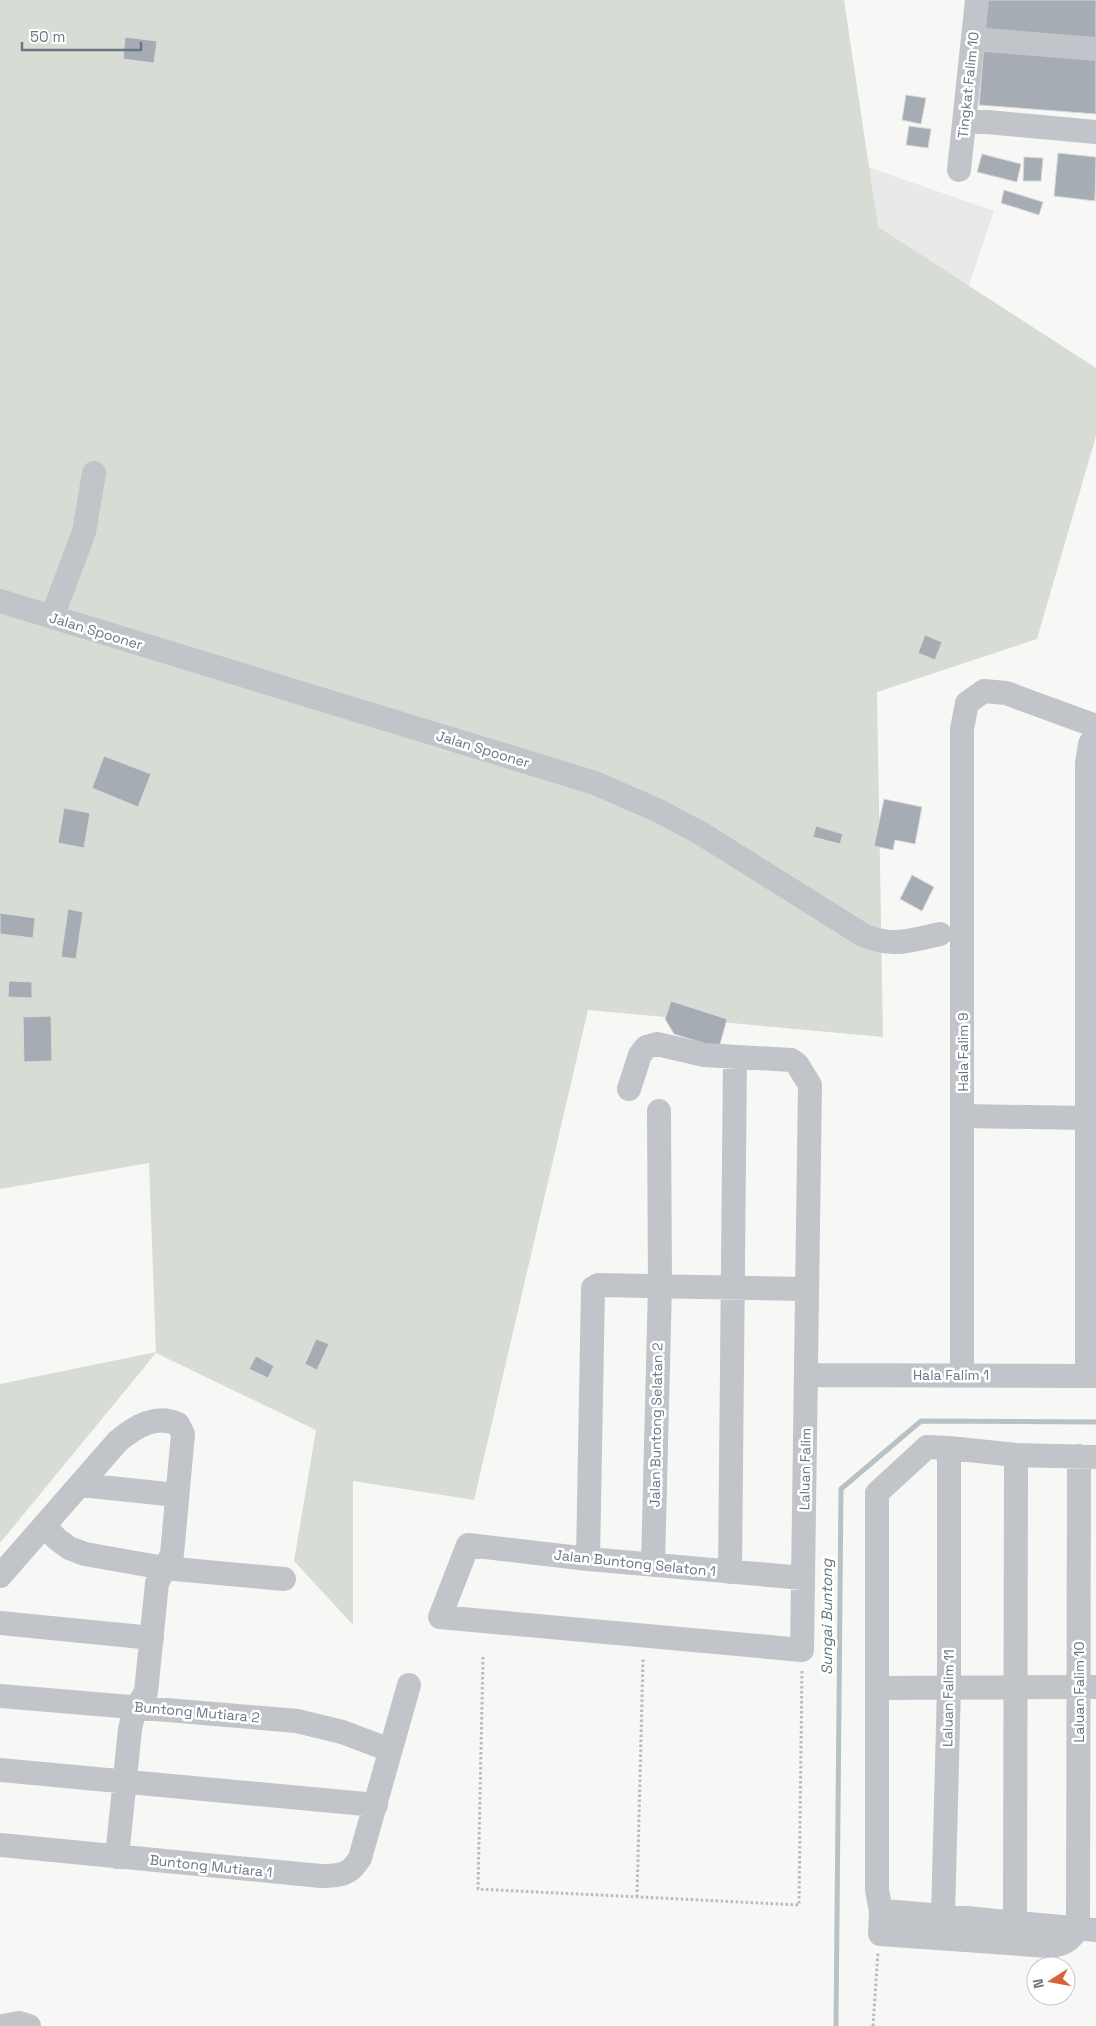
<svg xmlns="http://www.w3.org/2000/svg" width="1096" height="2026" viewBox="0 0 1096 2026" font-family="'Space Grotesk',sans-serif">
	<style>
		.built { fill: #e8e9e8 }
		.green { fill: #d7dcd5 }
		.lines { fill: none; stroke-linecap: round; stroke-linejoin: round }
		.stream { stroke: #b8c1c6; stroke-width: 5 }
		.building { fill: #a5acb3; stroke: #d9d9d7 }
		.path { stroke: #b9bcbe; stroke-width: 3; stroke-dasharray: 2.5 2.5; stroke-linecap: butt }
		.minor { stroke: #c1c4c8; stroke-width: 24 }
		.labels { text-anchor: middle; stroke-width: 5; stroke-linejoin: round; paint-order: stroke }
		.street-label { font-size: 14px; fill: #697684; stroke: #fff }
		.water-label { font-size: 15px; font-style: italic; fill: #65777f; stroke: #fff }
	</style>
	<rect width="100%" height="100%" fill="#f7f8f5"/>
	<path class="built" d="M745,124L994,211L965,297Z"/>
	<path class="green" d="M0,0H844L878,227L1096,368V436L1037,639L877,692L883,1037L588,1010L474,1500L353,1481V1625L294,1561L316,1430L156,1353L0,1543V1384L156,1352L149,1163L0,1189Z"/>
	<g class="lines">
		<path class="stream" d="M836,2026L841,1489L921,1421L1096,1422"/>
	</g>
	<path class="building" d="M986,0H1096V42L981,31Z
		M125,37L157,41L154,63L123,59Z
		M984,44L1096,53V114L979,105Z
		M906,95L926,98L921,124L902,120Z
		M909,126L931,129L928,148L906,145Z
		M1058,153L1096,157L1095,201L1054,196Z
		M982,154L1021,164L1017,182L977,172Z
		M1024,157L1043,158L1041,181H1023Z
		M1004,190L1043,202L1039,215L1001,203Z
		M925,635L942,642L935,660L918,653Z
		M104,756L151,774L138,807L92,788Z
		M884,799L922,807L915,844L895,840L893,850L874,846Z
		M64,808L90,813L84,848L58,843Z
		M816,826L843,834L840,844L813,837Z
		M912,875L934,887L922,911L900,899Z
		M68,909L83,912L76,959L61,957Z
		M0,913L35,918L33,938L0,934Z
		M9,981L32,982V998L8,997Z
		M671,1001L727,1019L719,1048L674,1034L665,1019Z
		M51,1016L52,1061L24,1062L23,1017Z
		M316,1339L329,1344L317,1370L305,1364Z
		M256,1356L274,1366L268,1378L249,1369Z"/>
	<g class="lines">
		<path class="path" d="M483,1657L478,1889L799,1905L802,1669
			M637,1897L643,1659
			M873,2026L878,1952"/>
		<path class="minor" d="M973,39L1096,49
			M965,120L1096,132
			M959,170L977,0
			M0,601L595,783L659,811L702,834L863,935C893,948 911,940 940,934
			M52,617L84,532L94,473
			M629,1089L640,1055L646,1047L657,1044L704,1055L791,1060L797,1064L810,1085L802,1650L440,1617L468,1545L588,1559L803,1578
			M963,1116L1087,1118
			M806,1375L1096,1376
			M962,1375V729L967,703L984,691L1006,693L1096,726
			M1087,1376V763L1090,744L1096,735
			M1079,1456L1078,1929C1070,1940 1064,1945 1050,1946L880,1934L881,1911C953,1916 1024,1924 1096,1930
			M81,1485L177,1495
			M45,1527L57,1539L69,1548L85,1554L164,1568L284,1579
			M588,1559L593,1288L598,1285L807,1289
			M653,1565L660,1286L659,1111
			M730,1572L735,1057
			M0,1576L118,1441C136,1426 156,1414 178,1424L183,1434L172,1554L157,1583L146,1692L134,1712L130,1729L117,1857
			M0,1623L152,1638
			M877,1688L1096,1687
			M0,1696L297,1721L342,1732L390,1750
			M0,1770L376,1805
			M0,1845L321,1876C340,1876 350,1875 360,1858L409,1685
			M881,1911L877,1890V1493L927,1447L949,1448
			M943,1916L949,1687V1448L1016,1455L1096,1457
			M1015,1923L1016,1455
			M2,2026L19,2023L29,2026"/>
	</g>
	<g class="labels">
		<g class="street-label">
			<text transform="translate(968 85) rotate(-84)" y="5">Tingkat Falim 10</text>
			<text transform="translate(96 631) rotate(17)" y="5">Jalan Spooner</text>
			<text transform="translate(483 749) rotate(17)" y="5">Jalan Spooner</text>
			<text transform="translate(963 1052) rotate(-90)" y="5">Hala Falim 9</text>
			<text x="951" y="1380">Hala Falim 1</text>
			<text transform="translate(656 1425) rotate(-89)" y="5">Jalan Buntong Selatan 2</text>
			<text transform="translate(805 1469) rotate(-89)" y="5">Laluan Falim</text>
			<text transform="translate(635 1563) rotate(6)" y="5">Jalan Buntong Selaton 1</text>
			<text transform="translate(1079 1692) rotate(-90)" y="5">Laluan Falim 10</text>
			<text transform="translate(948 1698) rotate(-89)" y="5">Laluan Falim 11</text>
			<text transform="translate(197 1712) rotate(5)" y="5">Buntong Mutiara 2</text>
			<text transform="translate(211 1866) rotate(6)" y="5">Buntong Mutiara 1</text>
		</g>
		<g class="water-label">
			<text transform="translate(827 1617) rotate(-90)" y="5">Sungai Buntong</text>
		</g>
	</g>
	<g transform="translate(1051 1981) rotate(259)"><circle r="24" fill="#ffffff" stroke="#c3c8ce"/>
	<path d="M0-4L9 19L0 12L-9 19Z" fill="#d56538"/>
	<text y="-8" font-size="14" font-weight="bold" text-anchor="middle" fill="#697684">N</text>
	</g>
	<path d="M22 42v8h119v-8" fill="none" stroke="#697684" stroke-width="2.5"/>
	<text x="30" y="42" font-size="15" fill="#697684" stroke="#ffffff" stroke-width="4" paint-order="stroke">50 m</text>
</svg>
